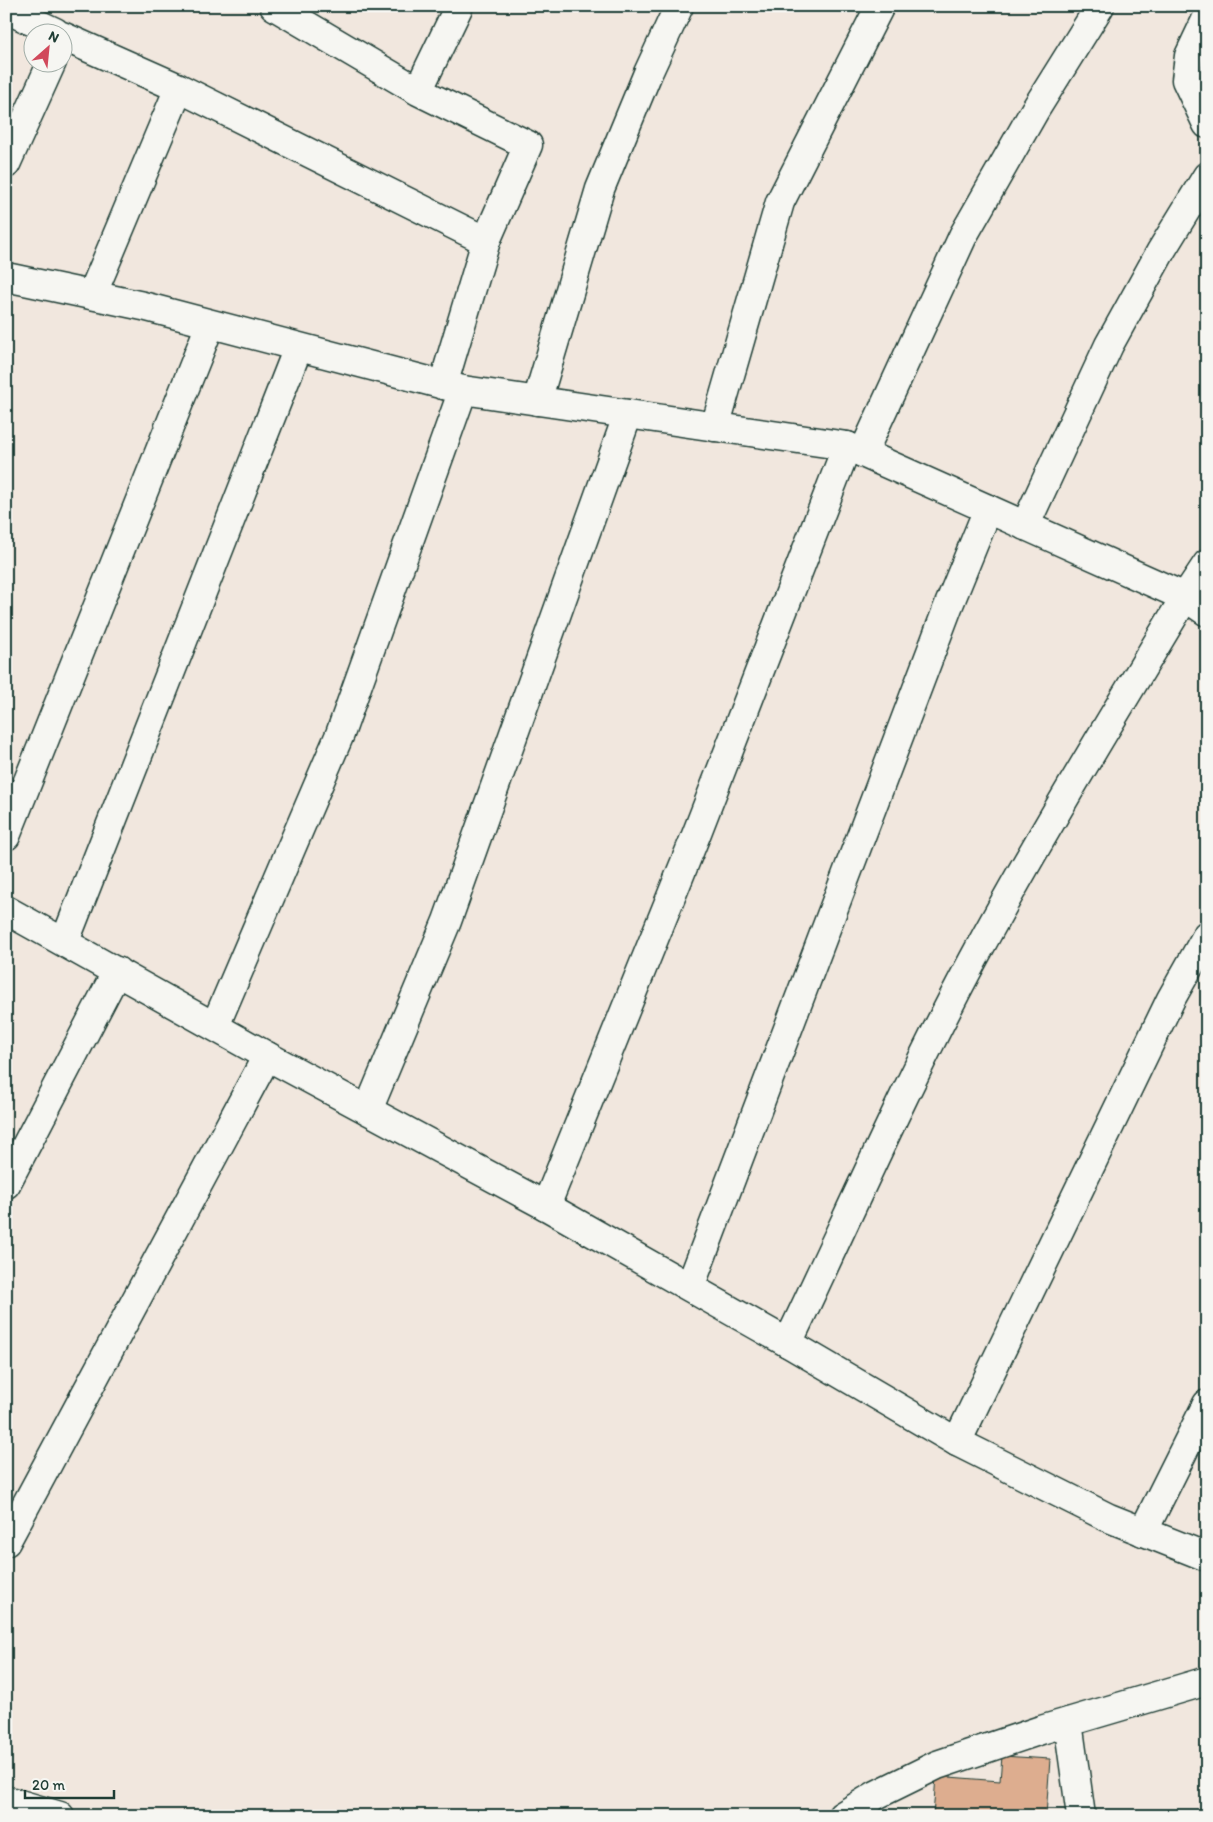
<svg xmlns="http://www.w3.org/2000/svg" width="1213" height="1822" viewBox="0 0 1213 1822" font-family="Itim,sans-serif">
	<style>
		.building { fill: #ddad8f; stroke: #1f3d34 }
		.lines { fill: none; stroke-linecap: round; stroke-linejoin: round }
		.street-casing { stroke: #1f3d34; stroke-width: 31 }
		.secondary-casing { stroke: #1f3d34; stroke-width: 31 }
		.street { stroke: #f6f6f2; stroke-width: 28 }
		.secondary { stroke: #f6f6f2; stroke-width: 28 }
	</style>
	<rect width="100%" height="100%" fill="#f1e7de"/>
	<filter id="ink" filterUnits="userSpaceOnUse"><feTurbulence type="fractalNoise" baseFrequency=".02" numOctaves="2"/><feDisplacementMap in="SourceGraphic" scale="10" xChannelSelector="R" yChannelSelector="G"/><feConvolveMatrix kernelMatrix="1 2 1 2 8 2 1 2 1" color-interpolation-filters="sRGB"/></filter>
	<g filter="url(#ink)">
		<path class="building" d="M1002,1756L1050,1759L1046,1816H933L936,1776L1000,1781Z"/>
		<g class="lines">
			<g class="street-casing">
				<path id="street" d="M274,6L418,91L528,145L486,241L443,385
					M6,9L55,32
					M1207,18L1189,56L1186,80L1207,124
					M62,36L179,88L486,241
					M418,91L459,6
					M6,164L52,62
					M92,295L179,88
					M537,401L600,189L648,73L679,6
					M715,427L780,202L880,6
					M863,453L963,236L1035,110L1100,6
					M1025,526L1109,345L1161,251L1207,176
					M6,836L210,325
					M65,941L298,348
					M215,1026L340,734L463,390
					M368,1110L447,921L628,414
					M6,1184L117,971
					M546,1206L696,835L847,446
					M690,1287L948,607L988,509
					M788,1343C849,1215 906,1085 973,960C1039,837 1113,717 1185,597L1207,564
					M957,1442L1171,999L1207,935
					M1143,1532L1207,1404
					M6,1542L267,1056
					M1068,1722L1081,1816
					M6,1800L60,1816"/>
			</g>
			<g class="secondary-casing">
				<path id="secondary" d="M6,277L143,306L463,390L847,446L1185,597L1207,612
					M6,910L267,1056L546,1206L788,1343L957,1442L1109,1518L1207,1557
					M842,1816L876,1795L937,1765L1041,1730L1207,1681"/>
			</g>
			<use href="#street" class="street"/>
			<use href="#secondary" class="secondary"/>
		</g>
	</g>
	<rect width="1213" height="1822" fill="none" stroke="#f6f6f2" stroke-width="25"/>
	<rect x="12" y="12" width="1188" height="1797" fill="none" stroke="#1f3d34" stroke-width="2" filter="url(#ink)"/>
	<g transform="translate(48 48) rotate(27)"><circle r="24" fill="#f6f6f2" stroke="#a0aca6"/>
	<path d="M0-4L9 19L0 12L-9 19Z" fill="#d1495b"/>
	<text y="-8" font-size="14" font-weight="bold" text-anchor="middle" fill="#1f3d34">N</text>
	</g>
	<path d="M25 1790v8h89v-8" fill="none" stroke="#1f3d34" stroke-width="2.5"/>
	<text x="32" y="1790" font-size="15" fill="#1f3d34" stroke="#f6f6f2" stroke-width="4" paint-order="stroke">20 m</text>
</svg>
